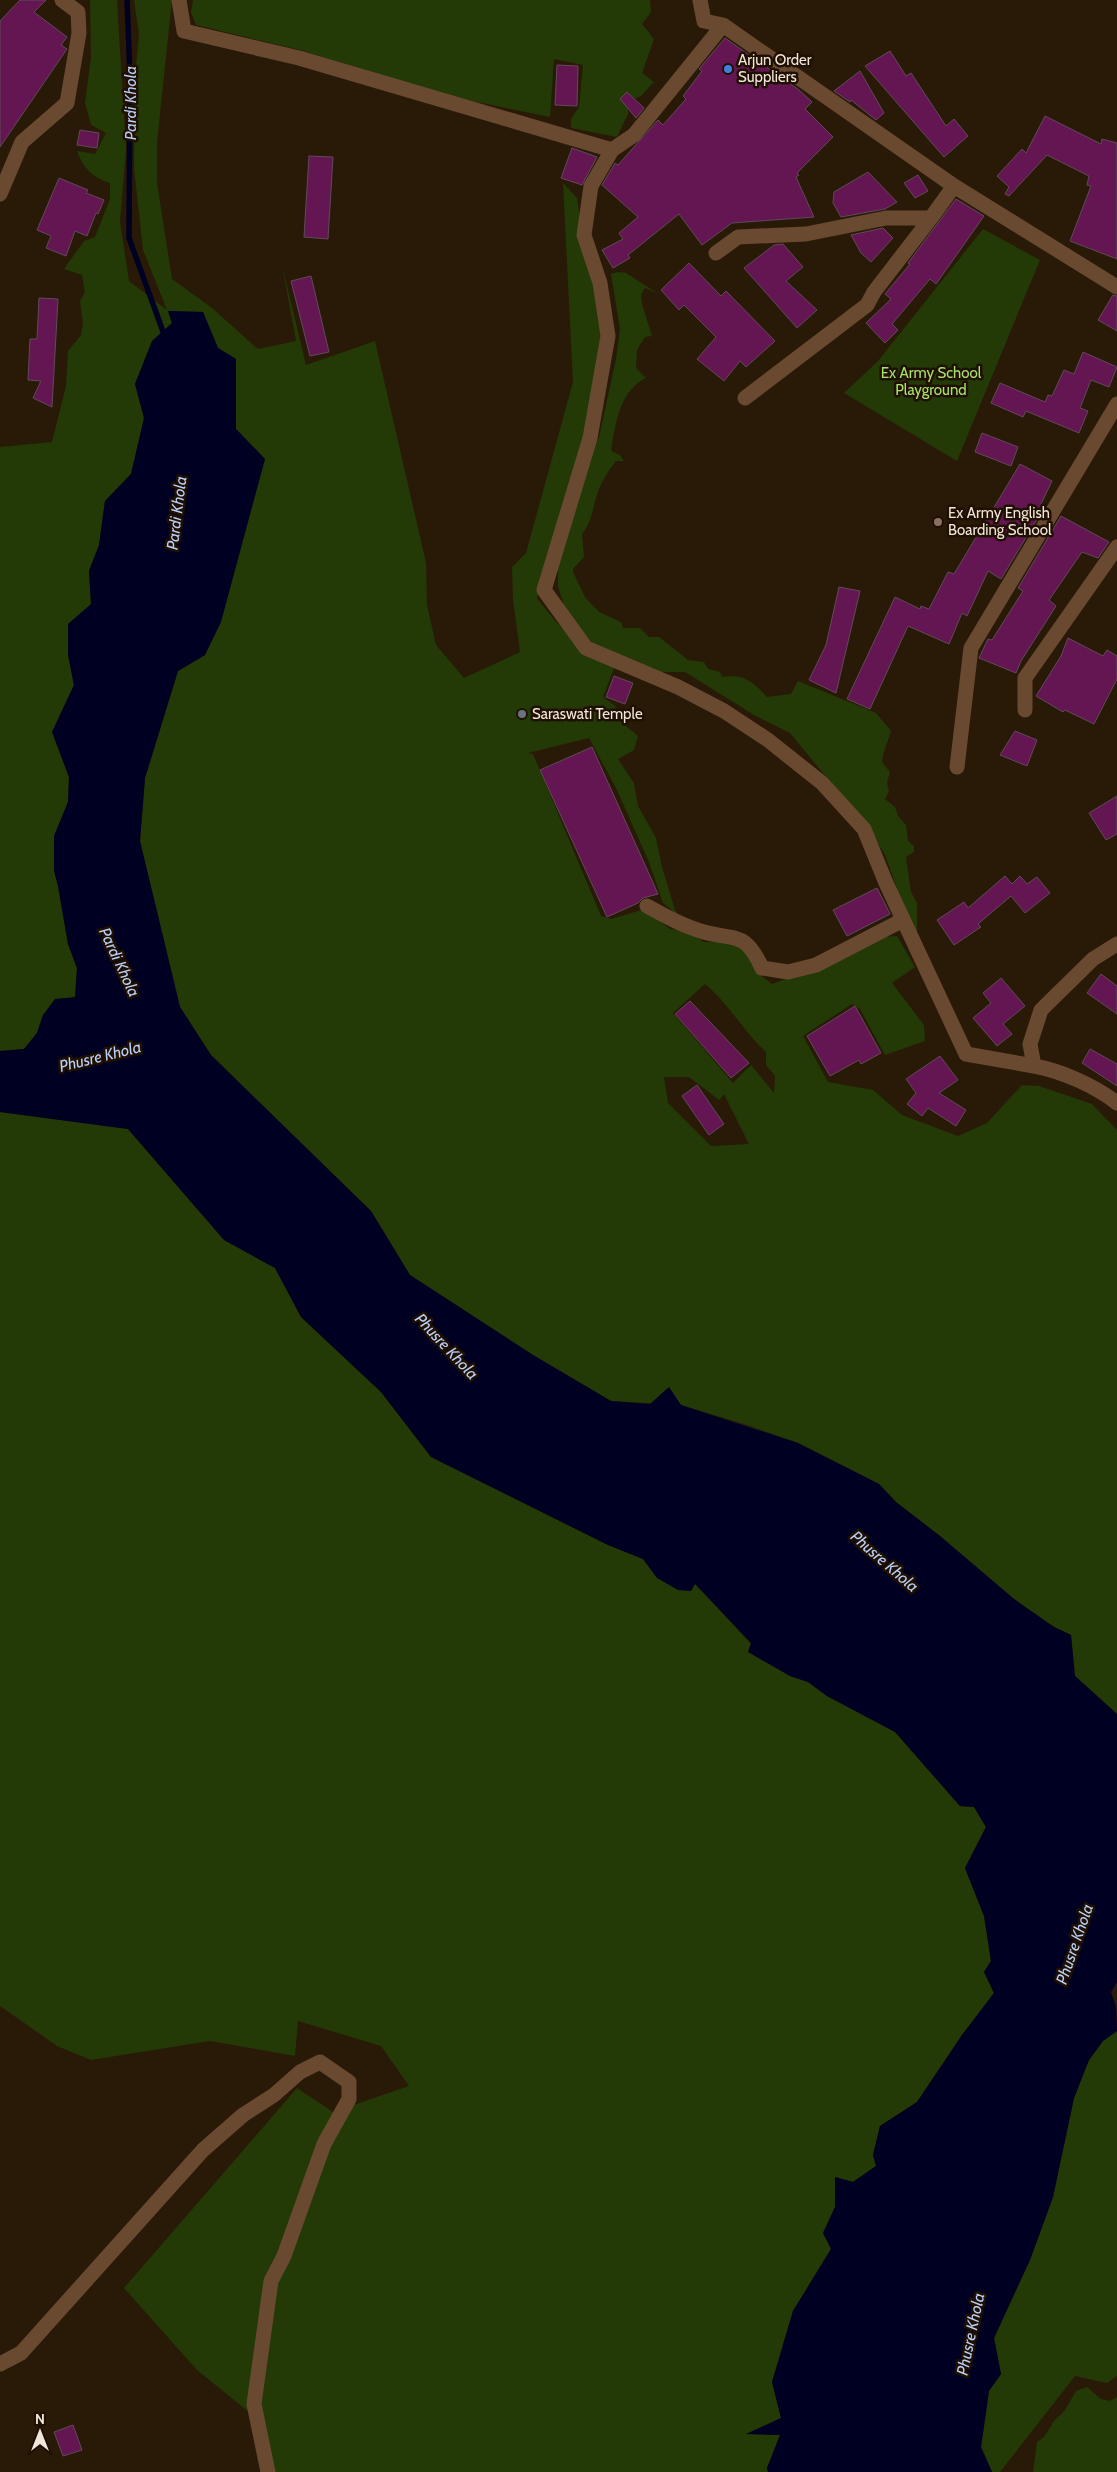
<svg xmlns="http://www.w3.org/2000/svg" width="1117" height="2472" viewBox="0 0 1117 2472" font-family="Cabin,sans-serif">
	<style>
		.green { fill: #233906; fill-rule: evenodd }
		.water { fill: #002 }
		.lines { fill: none; stroke-linecap: round; stroke-linejoin: round }
		.stream { stroke: #002; stroke-width: 5.5 }
		.building { fill: #631652; stroke: #604a59 }
		.minor { stroke: #6a4931; stroke-width: 15 }
		.shop-dot { fill: #3f7fe0; stroke: #1f1001; stroke-width: 2 }
		.education-dot { fill: #8d6e63; stroke: #1f1001; stroke-width: 2 }
		.worship-dot { fill: #6b7280; stroke: #1f1001; stroke-width: 2 }
		.labels { text-anchor: middle; stroke-width: 5; stroke-linejoin: round; paint-order: stroke }
		.poi-label { font-size: 15px; fill: #f1e6db; stroke: #1f1001; text-anchor: start }
		.park-label { font-size: 15px; fill: #a8e16c; stroke: #1f1001 }
		.water-label { font-size: 16px; font-style: italic; fill: #bacff9; stroke: #1f1001 }
	</style>
	<rect width="100%" height="100%" fill="#291a08"/>
	<path class="green" d="M90,0H117L126,149L120,222L129,281L167,310L143,250L134,168L135,77L139,34L134,0H172L157,142V183L172,279L212,308L258,349L296,341L282,265L306,365L375,341L426,563L427,605L436,645L464,678L520,652L513,600L512,567L526,553L573,382L563,183L577,198L580,219L593,281L602,341L589,426L540,581L537,598C560,629 581,648 615,666L603,697L615,706L620,721L638,736L634,750L618,759L634,783L638,806L656,838L662,867L675,910L680,917L663,903L649,862L616,788L589,738L528,753L533,754L601,916L611,919L645,909L670,929L695,932L703,942H737L751,953L758,973L772,984L826,964L885,937L897,936L915,967L892,983L924,1025L925,1041L885,1055L860,1009L852,1004L803,1036L828,1082L873,1090L902,1115L958,1136L987,1123L1022,1085L1039,1086L1092,1104L1117,1130V1714L1075,1676L1071,1635L1054,1627L1014,1599L940,1536L896,1502L879,1484L798,1443L744,1424L681,1405L611,1401L533,1355L410,1275L371,1211L211,1055L180,1007L140,841L145,778L178,671L205,655L265,459L236,429V359L218,348L203,312L168,311L172,323L152,342L135,384L144,418L131,474L105,501L99,545L89,571L91,604L68,655L74,685L52,732L69,777L68,802L54,836V871L58,886L68,944L77,968L75,997L43,1015L37,1033L24,1049L0,1051V447L52,442L66,386L68,351L81,335L83,323L80,301L85,292L82,275L64,269L84,241L95,237L110,199V183C93,178 83,168 77,151L95,154L106,133L91,125L85,103L91,57ZM705,984C729,1004 743,1031 766,1052V1065L775,1076L774,1093L751,1065L733,1083L673,1013ZM664,1077H689L719,1100L724,1094L749,1144L711,1146L668,1103Z
		M193,0H650L651,12L642,24L654,39L642,73L654,82L641,96L628,101V114L617,137L571,128V119L579,107L583,65L554,59L550,117L457,98L300,50L196,25L191,12Z
		M983,229L1040,260L957,461L844,393L878,361Z
		M618,272L626,273L657,293L645,288L641,294L642,304L652,336L645,337L637,350L636,368L646,378C620,390 615,425 611,451L620,455L624,461H616C607,472 600,484 596,498C592,512 591,523 582,534L584,557L573,569V572L585,597L599,612L621,622L623,628H640L649,637H659L688,660L704,662L708,669L720,672L722,677C745,674 752,681 767,697L791,694L798,681L876,713L891,731C888,742 883,751 882,762L890,772L887,783L889,792L885,799L895,807L898,816L906,825L908,841L914,846V852L906,857L911,892L917,903V935L897,889L885,855L870,830L790,733L754,715L685,672H659L600,649L577,629L566,613L558,586V557L587,460L599,437L616,359L620,329L611,274Z
		M0,1112L128,1129L224,1240L275,1268L301,1317L381,1392L431,1457L608,1545L643,1559L657,1578L695,1583L751,1644L749,1652L790,1676L808,1682L827,1696L895,1732L960,1806L974,1807L986,1827L965,1868L984,1916L991,1961L984,1972L994,1993L962,2035L917,2102L880,2126L873,2155L876,2166L853,2182L835,2177V2207L823,2233L831,2249L793,2311L772,2382L781,2418L748,2434L780,2435L767,2468L768,2472H274L260,2421L197,2370L124,2288L297,2088L333,2112L409,2086L381,2046L298,2021L295,2056L210,2041L91,2060L57,2046L0,2006Z
		M1117,2031V2376L1107,2383L1075,2376L1000,2472H992L981,2447L989,2391L1001,2374L994,2338L1030,2260L1053,2197L1074,2098L1089,2060L1103,2041Z
		M1087,2387L1101,2399L1110,2401L1117,2397V2472H1033L1037,2442L1044,2437L1054,2421L1065,2410L1076,2391Z"/>
	<path class="water" d="M168,311L203,312L218,348L236,359V429L265,459L221,622L205,655L178,671L145,778L140,841L180,1007L211,1055L371,1211L410,1275L533,1355L611,1401L650,1404L669,1387L681,1405L798,1443L879,1484L896,1502L940,1536L1014,1599L1054,1627L1071,1635L1075,1676L1117,1714V1982L1111,1992L1116,2007L1117,2031L1103,2041L1089,2060L1074,2098L1053,2197L1030,2260L994,2338L1001,2374L989,2391L981,2447L992,2472H768L767,2468L780,2435L746,2434L781,2418L772,2382L793,2311L831,2249L823,2233L835,2207V2177L853,2182L876,2166L873,2155L880,2126L917,2102L962,2035L994,1993L984,1972L991,1961L984,1916L965,1868L986,1827L974,1807L960,1806L895,1732L827,1696L808,1682L790,1676L748,1652L751,1643L695,1584L691,1591L678,1590L657,1578L643,1559L608,1545L431,1457L381,1392L301,1317L275,1268L224,1240L128,1129L0,1112V1051L24,1049L37,1033L43,1015L55,999L75,997L77,968L68,944L58,886L54,871V836L68,802L69,777L52,732L74,685L68,655V624L91,604L89,571L99,545L105,501L131,474L144,418L135,384L152,341L172,323Z"/>
	<g class="lines">
		<path class="stream" d="M127,0L130,76L129,238L165,337"/>
	</g>
	<path class="building" d="M20,0H46L34,12L67,37L61,45L67,49L0,147V21Z
		M725,38L799,90L812,102L805,109L833,137L797,173L799,175L796,177L814,217L732,223L702,245L679,214L628,255L630,258L613,268L602,250L623,239L619,233L638,217L602,185L615,163L618,165L658,120L663,125L686,99L683,96L702,71L699,69Z
		M890,51L906,76L911,73L946,126L954,119L968,136L944,157L865,66Z
		M557,65L578,66L577,106L555,105Z
		M860,71L884,113L876,120L851,100L850,102L834,91Z
		M627,92L644,108L636,118L620,99Z
		M1045,116L1101,144L1102,139L1117,143V259L1070,241L1091,186L1087,185L1089,176L1047,155L1009,196L1005,194L1009,187L997,176L1022,149L1026,153Z
		M80,130L99,133L97,148L77,145Z
		M572,148L597,157L582,185L561,178Z
		M309,156L333,157L328,239L304,237Z
		M868,172L897,202L885,209L841,217L833,203L834,192Z
		M918,175L928,191L915,198L904,183Z
		M59,178L88,190L86,193L104,200L98,214L96,213L87,236L75,231L66,256L46,248L51,236L37,230Z
		M956,199L984,216L936,284L930,279L892,324L898,330L885,343L866,323L891,299L885,294L910,264L908,263Z
		M883,228L893,238L871,262L861,253L851,235Z
		M783,244L803,267L786,281L817,310L797,328L744,268L774,245Z
		M689,263L721,296L726,291L775,341L746,367L740,361L724,381L697,359L716,337L684,305L679,310L661,290Z
		M311,276L329,352L310,356L291,281Z
		M1113,295L1117,296V331L1098,320Z
		M39,298L58,299L52,407L33,398L41,381L28,380L30,339H37Z
		M1083,352L1117,367L1109,387L1091,380L1080,408L1088,411L1079,433L1026,411L1023,417L991,403L1000,383L1045,402L1048,395L1052,396L1064,370L1074,374Z
		M982,433L1018,447L1011,466L975,452Z
		M1020,464L1052,481L1041,504L1045,506L1001,579L988,571L967,616L962,613L949,644L908,626L870,709L847,699L895,597L920,609L921,606L929,609L948,572L954,574Z
		M1061,516L1109,542L1098,558L1082,552L1049,600L1056,606L1021,661L1016,673L979,658L988,639L992,640L1023,591L1018,588Z
		M839,587L860,591L836,693L809,680L826,645Z
		M1068,638L1103,656L1107,650L1117,656V679L1094,724L1065,710L1063,712L1036,696L1061,656Z
		M614,676L633,683L625,704L606,697Z
		M1015,731L1037,740L1027,766L1000,755Z
		M592,747L658,894L643,898L638,903L607,917L540,770Z
		M1117,796V834L1106,840L1089,813Z
		M1005,876L1012,884L1020,876L1027,884L1037,877L1050,893L1025,913L1011,896L978,924L981,927L954,945L937,920L964,902L968,908Z
		M877,888L890,914L847,936L833,910Z
		M1101,974L1117,986V1014L1087,993Z
		M1001,978L1025,1006L1003,1024L1012,1034L997,1046L973,1018L991,1003L983,993Z
		M690,1001L749,1063L731,1078L675,1014Z
		M855,1006L881,1053L861,1064L859,1060L830,1076L807,1036Z
		M1090,1049L1117,1064V1086L1082,1063Z
		M940,1056L958,1080L939,1093L966,1110L956,1126L928,1108L922,1116L907,1104L916,1093L906,1079Z
		M697,1085L724,1124L709,1135L682,1096Z
		M73,2425L82,2450L63,2456L54,2432Z"/>
	<g class="lines">
		<path class="minor" d="M179,0L184,31L299,58L612,150L634,135L723,25
			M700,0L704,21L723,25L954,186L1117,287
			M612,150L591,186L584,235L600,283L608,336L590,438L544,590L586,648L678,687L724,711L768,740L822,783L864,829L886,883L966,1054L1034,1066
			M0,194L22,142L67,103L79,33L78,12L62,0
			M716,253L738,237L806,234L886,218H931L954,186
			M745,398L867,305L874,292L931,218
			M1025,710V678L1117,547
			M957,767L971,648L1117,404
			M647,906C665,916 683,926 704,932C737,941 745,931 762,968L788,972L816,965L903,920
			M1117,944L1093,959L1041,1010L1030,1044L1034,1066C1062,1071 1095,1086 1117,1103
			M0,2364L21,2353L203,2150L243,2115L274,2095L300,2072L320,2062L349,2082V2099L324,2144L284,2256L271,2281L254,2404L268,2472"/>
	</g>
	<circle class="shop-dot" cx="728" cy="69" r="5"/>
	<circle class="education-dot" cx="938" cy="522" r="5"/>
	<circle class="worship-dot" cx="522" cy="714" r="5"/>
	<g class="labels">
		<g class="poi-label">
			<text x="738" y="65">Arjun Order<tspan x="738" dy="17">Suppliers</tspan></text>
			<text x="948" y="518">Ex Army English<tspan x="948" dy="17">Boarding School</tspan></text>
			<text x="532" y="719">Saraswati Temple</text>
		</g>
		<g class="park-label">
			<text x="931" y="378">Ex Army School<tspan x="931" dy="17">Playground</tspan></text>
		</g>
		<g class="water-label">
			<text transform="translate(130 103) rotate(-90)" y="6">Pardi Khola</text>
			<text transform="translate(176 513) rotate(-83)" y="6">Pardi Khola</text>
			<text transform="translate(120 962) rotate(65)" y="6">Pardi Khola</text>
			<text transform="translate(100 1056) rotate(-14)" y="6">Phusre Khola</text>
			<text transform="translate(447 1346) rotate(47)" y="6">Phusre Khola</text>
			<text transform="translate(885 1561) rotate(41)" y="6">Phusre Khola</text>
			<text transform="translate(1074 1944) rotate(-71)" y="6">Phusre Khola</text>
			<text transform="translate(970 2334) rotate(-78)" y="6">Phusre Khola</text>
		</g>
	</g>
	<g transform="translate(40 2432)" stroke="#1f1001" stroke-width="4" paint-order="stroke">
	<path d="M0-4L9 19L0 12L-9 19Z" fill="#f1e6db"/>
	<text y="-8" font-size="14" font-weight="bold" text-anchor="middle" fill="#f1e6db">N</text>
	</g>
</svg>
